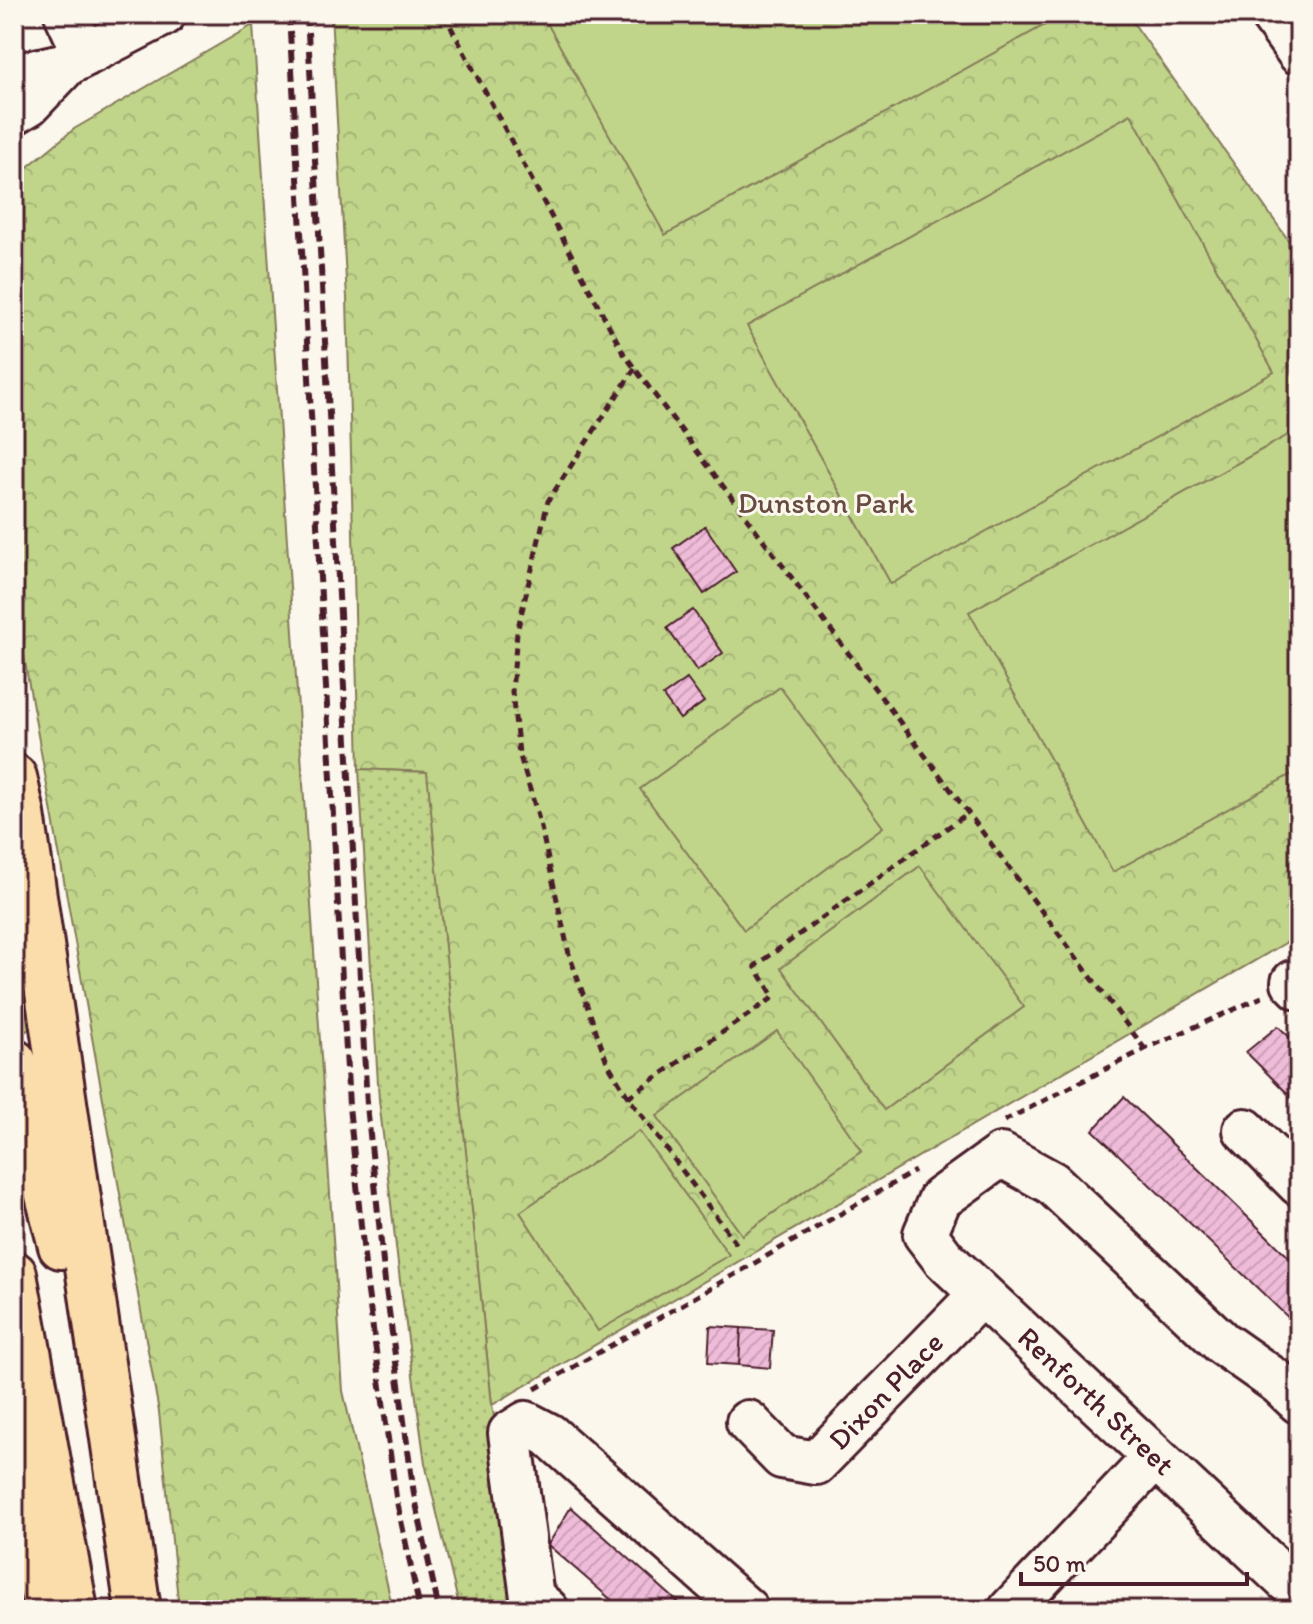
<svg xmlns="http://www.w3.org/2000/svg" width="1313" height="1624" viewBox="0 0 1313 1624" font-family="Itim,sans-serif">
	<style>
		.grass { fill: url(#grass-tufts); stroke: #857a5a; stroke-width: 2 }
		.forest { fill: url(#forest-crowns); stroke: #857a5a; stroke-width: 2 }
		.garden { fill: url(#garden-dots); stroke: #857a5a; stroke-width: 2 }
		.pitch { fill: #c0d58a; stroke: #857a5a; stroke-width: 2 }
		.building { fill: url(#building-hatch); stroke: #4a1f2b; stroke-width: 2 }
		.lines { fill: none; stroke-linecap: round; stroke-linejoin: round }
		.minor-casing { stroke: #4a1f2b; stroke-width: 48 }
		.highway-casing { stroke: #4a1f2b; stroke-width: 50 }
		.path { stroke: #4a1f2b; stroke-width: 5; stroke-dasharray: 8 6; stroke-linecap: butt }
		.minor { stroke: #fbf7ec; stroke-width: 42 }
		.highway { stroke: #fbddab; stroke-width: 44 }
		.rail { stroke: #4a1f2b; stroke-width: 6; stroke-dasharray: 12 6; stroke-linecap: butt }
		.labels { text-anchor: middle; stroke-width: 6; stroke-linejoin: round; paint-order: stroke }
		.park-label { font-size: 30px; fill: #684c43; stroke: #fbf7ec }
		.street-label { font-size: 30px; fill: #4a1f2b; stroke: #fbf7ec }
	</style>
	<defs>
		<pattern id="grass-tufts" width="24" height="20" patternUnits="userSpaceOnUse" patternTransform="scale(2)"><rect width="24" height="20" fill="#c0d58a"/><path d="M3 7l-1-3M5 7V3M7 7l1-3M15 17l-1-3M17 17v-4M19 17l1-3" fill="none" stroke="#a6b677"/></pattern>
		<pattern id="forest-crowns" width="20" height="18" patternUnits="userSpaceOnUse" patternTransform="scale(2)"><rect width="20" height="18" fill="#c0d58a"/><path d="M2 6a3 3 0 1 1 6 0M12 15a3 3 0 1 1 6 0" fill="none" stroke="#a6b677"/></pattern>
		<pattern id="garden-dots" width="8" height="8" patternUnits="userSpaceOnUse" patternTransform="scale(2)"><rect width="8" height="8" fill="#c0d58a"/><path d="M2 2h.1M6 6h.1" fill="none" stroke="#a6b677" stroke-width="1.8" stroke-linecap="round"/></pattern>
		<pattern id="building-hatch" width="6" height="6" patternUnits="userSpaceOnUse" patternTransform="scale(2)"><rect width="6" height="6" fill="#eebbd8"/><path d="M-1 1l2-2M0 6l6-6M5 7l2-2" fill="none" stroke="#cea0ba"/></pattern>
	</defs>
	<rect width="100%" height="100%" fill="#fbf7ec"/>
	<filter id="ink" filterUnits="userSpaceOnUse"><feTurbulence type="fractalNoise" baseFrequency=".0125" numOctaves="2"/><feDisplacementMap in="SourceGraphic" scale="16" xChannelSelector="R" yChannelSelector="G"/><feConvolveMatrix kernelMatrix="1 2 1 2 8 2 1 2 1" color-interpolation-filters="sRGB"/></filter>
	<g filter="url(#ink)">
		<path class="grass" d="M14,872L41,1023L24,1032L14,994Z"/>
		<path class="forest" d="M331,14H1127L1299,255V935L492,1405L426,772L359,769L347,298Z
			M253,25L343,1391L393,1610H179L159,1412L14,601V178L74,129Z"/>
		<path class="garden" d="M359,769L427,772L492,1405L529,1610H460L425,1463L400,1281L379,1100Z"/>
		<path class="pitch" d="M542,14H1046L1050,22L665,235Z
			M1131,114L1274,372L891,584L747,326Z
			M1299,429V770L1113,872L969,612Z
			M780,687L883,827L744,930L640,789Z
			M920,866L1024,1007L884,1110L781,968Z
			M777,1031L862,1151L742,1235L657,1116Z
			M639,1131L729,1255L598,1331L520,1212Z"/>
		<path class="building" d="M705,526L736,572L704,594L673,548Z
			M693,610L723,653L697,671L667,628Z
			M687,679L704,702L680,719L663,696Z
			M1278,1026L1299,1046V1105L1246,1052Z
			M1124,1097L1299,1267V1328L1093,1130Z
			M710,1326L741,1328L739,1365L708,1363Z
			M741,1328L773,1330L770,1368L739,1365Z
			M571,1507L687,1610H623L548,1545Z"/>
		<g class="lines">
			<g class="minor-casing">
				<path id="minor" d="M66,14L85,55
					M1271,14L1299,53
					M14,76L67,64L164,14
					M14,113L29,104L67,64
					M1293,982L1299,988
					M1245,1130L1299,1184
					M1299,1402L1279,1383L1222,1343L1052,1183L1001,1155L940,1199L925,1234L944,1259L1299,1592
					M748,1422L782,1457L816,1463L981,1294
					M547,1610L532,1597L510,1433L526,1423L549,1435L747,1610
					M1010,1610L1155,1457"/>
			</g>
			<g class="highway-casing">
				<path id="highway" d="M14,777L22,814L138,1610
					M14,1062L61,1246
					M14,1274L75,1610
					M14,1469L47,1610"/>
			</g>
			<path class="path" d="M444,14L624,354L1145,1049
				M635,368L548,501L517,632L512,692L519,753L540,823L569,954L607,1062L628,1097L738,1246
				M628,1097L774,997L755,966L968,813
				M1004,1121L1145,1049L1262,997
				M535,1389L915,1171"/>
			<use href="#minor" class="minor"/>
			<use href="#highway" class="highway"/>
			<path class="rail" d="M289,14L349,1106L367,1285L396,1497L420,1610
				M307,14L367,1105L385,1282L414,1494L439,1610"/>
		</g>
	</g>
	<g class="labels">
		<g class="park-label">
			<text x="826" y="513">Dunston Park</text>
		</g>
		<g class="street-label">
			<text transform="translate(886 1391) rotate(-46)" y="10">Dixon Place</text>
			<text transform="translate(1096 1401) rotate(43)" y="10">Renforth Street</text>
		</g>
	</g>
	<rect width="1313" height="1624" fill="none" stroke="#fbf7ec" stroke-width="48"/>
	<rect x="24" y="24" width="1265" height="1576" fill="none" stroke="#4a1f2b" stroke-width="3" filter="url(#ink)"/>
	<path d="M1021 1572v12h226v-12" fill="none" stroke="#4a1f2b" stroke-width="4"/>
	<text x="1033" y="1572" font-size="24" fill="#4a1f2b" stroke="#fbf7ec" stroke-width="6" paint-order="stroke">50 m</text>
</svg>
